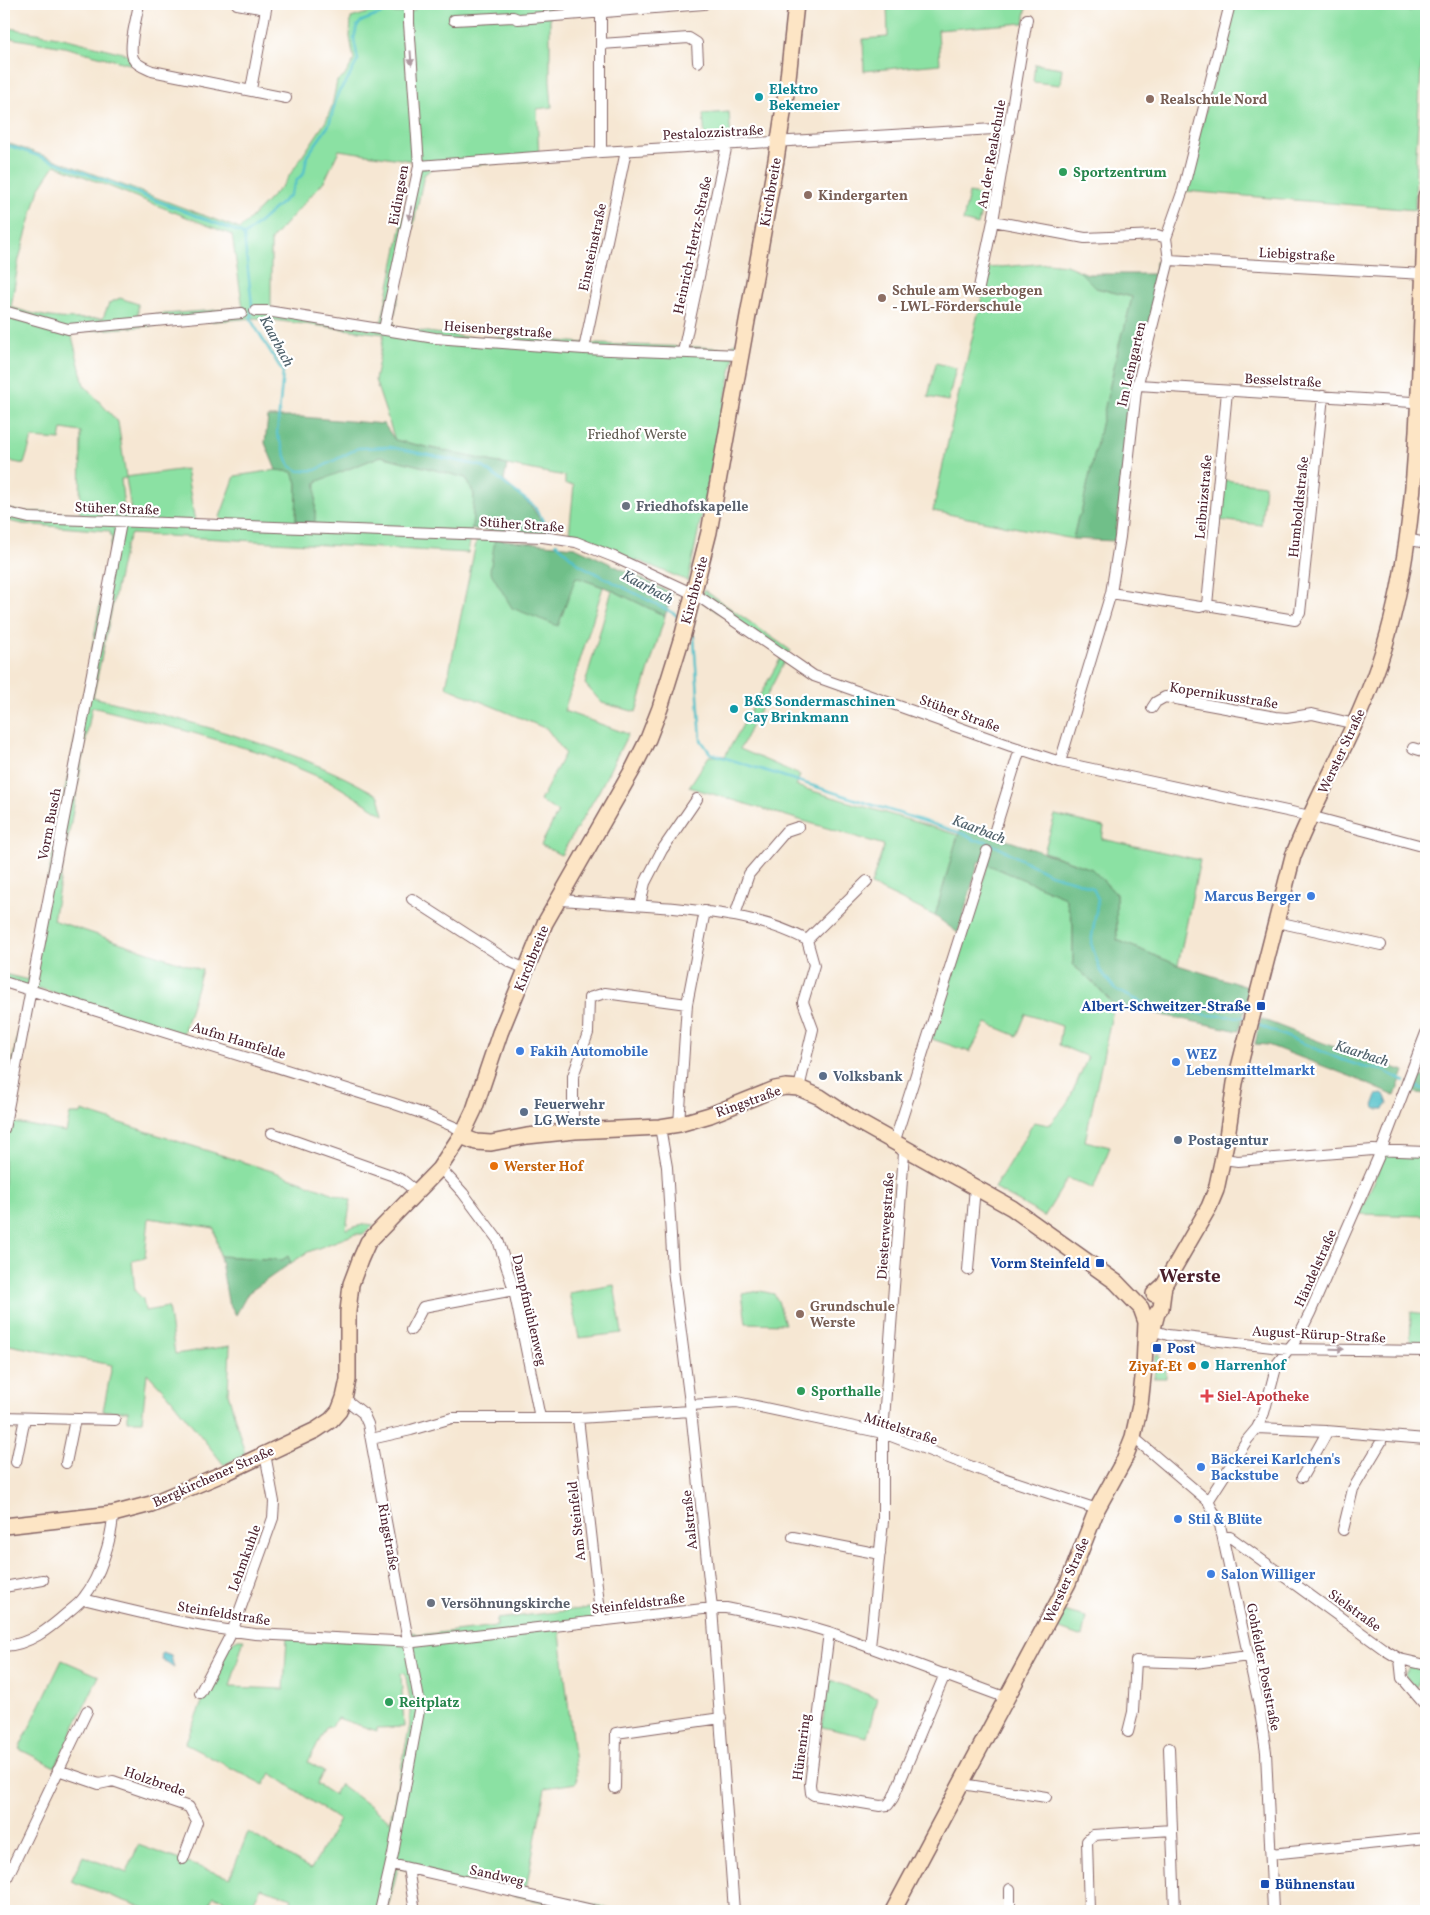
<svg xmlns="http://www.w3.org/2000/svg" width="1430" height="1915" viewBox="0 0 1430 1915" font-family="Vollkorn,serif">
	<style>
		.green { fill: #8be1a3; stroke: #6a8067; fill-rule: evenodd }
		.forest { fill: #70bf89; stroke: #5d6f5a }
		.water { fill: #53c1ca; stroke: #4e707a }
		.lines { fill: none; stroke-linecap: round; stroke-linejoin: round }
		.stream { stroke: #53c1ca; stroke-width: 2.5 }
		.street-casing { stroke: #866566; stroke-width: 12 }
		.secondary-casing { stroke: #866566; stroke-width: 18 }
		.street { stroke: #fff; stroke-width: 10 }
		.secondary { stroke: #fde5c5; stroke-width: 15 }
		.oneway { fill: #ae9aa0 }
		.culture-dot { fill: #0f9aa8; stroke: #fff; stroke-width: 2 }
		.education-dot { fill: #8d6e63; stroke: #fff; stroke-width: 2 }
		.leisure-dot { fill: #2e9e5b; stroke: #fff; stroke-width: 2 }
		.worship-dot { fill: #6b7280; stroke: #fff; stroke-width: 2 }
		.shop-dot { fill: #3f7fe0; stroke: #fff; stroke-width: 2 }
		.transit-dot { fill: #1a4fb4; stroke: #fff; stroke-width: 2 }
		.service-dot { fill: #5c6f8a; stroke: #fff; stroke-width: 2 }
		.food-dot { fill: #e8710a; stroke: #fff; stroke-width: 2 }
		.health-dot { fill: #e0444e; stroke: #fff; stroke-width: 2 }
		.labels { text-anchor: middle; stroke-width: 4.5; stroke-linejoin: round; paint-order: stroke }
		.culture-label { font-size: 14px; font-weight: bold; fill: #0d838f; stroke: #fff; text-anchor: start }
		.education-label { font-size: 14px; font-weight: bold; fill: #785e54; stroke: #fff; text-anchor: start }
		.street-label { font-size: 14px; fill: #4a1f2b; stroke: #fff }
		.leisure-label { font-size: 14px; font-weight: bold; fill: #27864d; stroke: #fff; text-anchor: start }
		.park-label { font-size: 14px; fill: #5e594f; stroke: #fff }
		.worship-label { font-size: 14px; font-weight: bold; fill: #5b616d; stroke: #fff; text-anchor: start }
		.shop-label { font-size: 14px; font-weight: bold; fill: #366cbe; stroke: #fff; text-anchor: start }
		.transit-label { font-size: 14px; font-weight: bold; fill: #164399; stroke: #fff; text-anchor: end }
		.service-label { font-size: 14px; font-weight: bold; fill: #4e5e75; stroke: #fff; text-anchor: start }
		.food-label { font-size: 14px; font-weight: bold; fill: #c56008; stroke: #fff; text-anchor: start }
		.health-label { font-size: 14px; font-weight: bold; fill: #be3a42; stroke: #fff; text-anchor: start }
		.water-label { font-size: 15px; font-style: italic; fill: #4e606b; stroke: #fff }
		.district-label { font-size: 19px; font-weight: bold; fill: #4a1f2b; stroke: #fff }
	</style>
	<rect width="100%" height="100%" fill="#fff"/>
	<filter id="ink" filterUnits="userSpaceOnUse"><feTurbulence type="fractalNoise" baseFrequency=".02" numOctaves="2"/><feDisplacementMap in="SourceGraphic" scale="10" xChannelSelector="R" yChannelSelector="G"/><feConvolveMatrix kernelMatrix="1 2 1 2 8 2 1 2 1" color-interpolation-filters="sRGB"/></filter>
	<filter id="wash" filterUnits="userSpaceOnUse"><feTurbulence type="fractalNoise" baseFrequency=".0096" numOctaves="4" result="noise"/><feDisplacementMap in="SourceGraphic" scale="20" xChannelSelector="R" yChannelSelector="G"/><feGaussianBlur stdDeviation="1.12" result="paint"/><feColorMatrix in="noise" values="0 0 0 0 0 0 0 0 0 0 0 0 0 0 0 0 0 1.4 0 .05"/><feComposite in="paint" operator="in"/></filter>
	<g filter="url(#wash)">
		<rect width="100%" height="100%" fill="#f6e7d3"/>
		<path class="green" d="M378,4H391V13H403L414,11L415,4H550V81L552,107L537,109L539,160L432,168L424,175L393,322L397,328L465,337L526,338L595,344L728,348L737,342L688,581L637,560L635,563L620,556L621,552L579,535L578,537L569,535L574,485L565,484V476L507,465L395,440L375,380L384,334L256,318L71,332L84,385L118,422L126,477L186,469L195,522H223L220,517L235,476L276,470L293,472L297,483L296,522L315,482L381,456L466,478L474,494L472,529L468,553L131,534L125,547L93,697C174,718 259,738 335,773C350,780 365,788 379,796L384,815L331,782L262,753L183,730L92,707L53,920L202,970L183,1034L39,988L36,999L32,1003L10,1122L66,1132L70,1114H81L82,1111L278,1173L351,1200L346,1229L366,1224L374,1225L363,1234H355L308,1252L291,1263L288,1257L282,1260L220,1256L214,1228L149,1218L145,1258L132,1261L135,1291L143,1299L145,1311L168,1307L175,1354L230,1346L228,1393L245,1454L224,1465L168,1395L147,1373L142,1421H128V1411H103L112,1365L4,1344V1104L26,993L4,985V974L28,980L87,677L112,538L109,531L22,524L4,520V507L17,511L80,513L81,432L62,429L60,440L32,438L24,464L4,460V422L9,404L4,402V142L48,157L240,229L283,185L326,121L332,106L337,81L344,77L354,60L350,37L351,18L374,11ZM339,150L414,161V166L382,320L376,325L271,309V240L325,180ZM55,165L232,235L243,308L138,316V304L120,298L109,303L103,318C66,320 46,319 11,307L19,259L39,189ZM126,478L131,510V511L124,510L121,479Z
			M887,4H1027L1024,23L938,30L940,64L864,71L863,39L888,37Z
			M1232,4H1378L1411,11L1412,4H1425L1416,154L1415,210L1185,191Z
			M4,27L63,38L127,54L133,65L64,47L4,37Z
			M1035,64L1062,68L1060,85L1033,82Z
			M729,112L731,139L705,141L703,114Z
			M969,193L984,196L978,225L963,221Z
			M1048,263L1066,265L1078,270L1096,288L1132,297L1124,331L1122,332L1081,514L1078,517L1073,539L933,511L955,409L989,268Z
			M936,363L956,368L948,401L928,397Z
			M1224,480L1265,485L1261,525L1219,520Z
			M477,538L495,539L576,577L603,587L564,711L628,734L599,791L561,855L541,845L558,812L540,801L565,753L547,729L446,687Z
			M612,590L665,616L636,712L602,703L585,684Z
			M704,590L790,650L740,749L800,775L796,786L958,835L935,916L871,885L884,845L689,787L709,756H725L782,656L700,600Z
			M1055,815L1104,827L1102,839L1200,860L1178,965L1117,940L1116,894L1092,869L1044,852Z
			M988,864L1065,897L1073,924V965L1095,984L1114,1005L1085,1141L1110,1147L1093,1189L1068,1178L1044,1217C1028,1206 1011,1198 994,1188L1034,1122L1049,1125L1068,1102L1088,1057L1059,1045L1062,1026L1026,1014L1017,1036L986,1023L970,1052L932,1039Z
			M1385,1154L1426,1156V1216L1360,1214Z
			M614,1285L622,1333L579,1338L569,1293Z
			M760,1291L774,1294L778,1301L785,1324L746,1323L742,1294Z
			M1411,1312L1426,1314V1348L1410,1347Z
			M1156,1354H1160L1161,1367L1166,1368V1378H1154Z
			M589,1608L599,1620L559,1625L577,1781L576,1783L545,1788L526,1889L622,1911H581L398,1868L387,1911H329L315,1907L313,1911H287L292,1898L261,1888L249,1910L213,1896L207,1911H152L71,1881L83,1856L127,1873L138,1845L230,1878L248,1832L311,1869L339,1820L271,1773L264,1785L185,1744L215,1670L229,1644L238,1639H244L230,1687L284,1689L287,1637L399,1642L412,1632L420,1635L497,1626V1619ZM405,1673L410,1699V1725L390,1821L340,1784L334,1795L317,1784L324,1771L308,1762L327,1726L332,1727L337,1718L377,1731V1728L404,1727L401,1674Z
			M1059,1610L1086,1617L1082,1637L1052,1626Z
			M62,1660L99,1676L55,1767L19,1749Z
			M1410,1665L1423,1668L1417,1688L1408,1680L1405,1674Z
			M828,1679L877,1698L867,1737L822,1727Z"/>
		<path class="forest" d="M1155,262H1165L1134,387L1115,541L1073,539L1078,517L1081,513L1122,332L1124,330L1132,297L1096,288L1078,270L1088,274H1155Z
			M268,417H302L384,424L395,440L507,465L504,481L532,507L549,534L472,529L474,494L466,478L381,456L316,482L315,522H296L297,483L293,472L276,470L265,443Z
			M495,539L575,547L672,593L665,616L612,590L576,577L558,626L512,608L490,571Z
			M962,825L1092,869L1116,894L1117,940L1178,965L1251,988L1239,1031L1114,1005L1095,984L1073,965V924L1065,897L979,861L958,933L935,916L955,845Z
			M1261,1019L1334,1047L1404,1071L1395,1096L1352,1077L1268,1045L1255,1044Z
			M1417,1075L1426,1078V1094L1410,1092Z
			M220,1256L282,1260L288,1256L291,1263L248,1293L236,1315L228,1301Z"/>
		<path class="water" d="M1382,1094L1385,1096L1388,1104L1384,1109H1376L1373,1106L1377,1095Z
			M163,1653L171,1656L174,1668L162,1660L161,1655Z"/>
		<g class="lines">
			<path class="stream" d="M386,4L381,14L362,21L357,26L354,39L358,60L348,79L338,93L329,125L307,156L304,173L297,180L290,195L244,236L252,305L251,320L283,372L277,434L290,466L299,471L316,470L358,448L390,447L482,466L534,506L551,534
				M4,144L56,162L241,233L244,236
				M556,543L580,565L675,614L680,620
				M690,632L694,637L701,740L710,753L967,835L974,840L986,841L1050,874L1078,882L1093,888L1098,899L1091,943L1100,970L1116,990L1141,1002L1206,1015L1243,1017L1247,1019
				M1256,1024L1340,1059L1363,1067L1382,1070L1404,1081
				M1409,1084L1426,1090
				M1414,1911L1426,1901"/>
		</g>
	</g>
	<g filter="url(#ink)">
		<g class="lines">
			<g class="street-casing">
				<path id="street" d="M139,4C137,17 127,49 134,60C138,66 146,68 152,71L286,98
					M237,4L266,9
					M454,20L513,17L518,19L704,4
					M601,44L689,38L697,43L698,62
					M251,89L267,4
					M601,152V4
					M419,166L601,152L994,129L1009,131
					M993,221L1085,238L1157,235L1166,238
					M1169,260L1424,274
					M978,292L993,221L1027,19
					M4,311L68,329L242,313
					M255,311H267L435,338L584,349L740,355
					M384,329L419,166L409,23V4
					M584,349L626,151
					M683,352L727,144
					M1138,385L1412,402L1426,405
					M4,512L29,518L543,537L576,542L614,557L698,596L814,676L1011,746L1060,762L1310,816L1426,847
					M1406,539L1426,543
					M1111,593L1200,607L1207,605L1295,620L1300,613L1323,396
					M1207,605L1227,391
					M1152,708L1156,702L1165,697L1275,717L1287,718L1312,714L1355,724
					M1413,748L1426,752
					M1060,762L1111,593L1120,537L1136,391L1169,260L1166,238L1183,190L1230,4
					M994,833L1020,749
					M558,898L562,900C599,903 637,905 674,908C721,913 765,918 807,940L814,965L803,1002L813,1029L799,1088
					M412,899L510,962L526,969
					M640,905L645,883L662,850L697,799
					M735,915L749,874L786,831L798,827
					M1277,922L1381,945
					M807,940L867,881
					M4,982L392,1103L424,1114L464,1131
					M679,1124L687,1004L705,911
					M660,1127L667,1167L673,1270L691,1411L712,1608L734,1911
					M4,1129L121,523
					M575,1131L573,1124V1076L588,1033L589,998L605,993L687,1004
					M272,1133L391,1175L402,1180L417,1192
					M1223,1159L1238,1161L1373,1150L1426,1152
					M439,1169L444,1172L463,1193L498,1240L514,1290L540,1418
					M968,1270L975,1187
					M411,1330L423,1307L514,1290
					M1152,1330L1168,1335L1288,1349L1426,1351
					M344,1398L363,1413L368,1424L420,1705L393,1854L380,1911
					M691,1405L737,1402L883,1433L991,1474L1097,1509
					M4,1417L115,1420
					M578,1418L601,1621
					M1257,1428L1326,1431L1426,1439
					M1133,1437L1208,1501L1220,1525L1259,1705L1266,1752L1273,1911
					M371,1439L411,1430L452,1418H578L691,1411
					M16,1462L25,1418
					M66,1463L75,1419
					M1302,1477L1325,1436L1326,1431
					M1208,1501L1247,1440L1257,1428L1264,1413L1277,1364L1298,1337L1310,1313L1381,1151L1426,1033
					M1343,1530L1353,1489L1381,1442V1436
					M1222,1535L1230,1537L1385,1650L1400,1659L1426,1665
					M793,1537L880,1554
					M4,1587L43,1580
					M83,1599C140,1613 197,1627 255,1634L414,1642L712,1608H726L795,1622L829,1632L1007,1698
					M829,1632L810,1784L811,1793L814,1795L880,1806L888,1805L893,1798L945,1674
					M4,1646C29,1645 49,1629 67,1613C73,1608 80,1603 84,1597C100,1577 112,1539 113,1514
					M870,1647L883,1521V1433L904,1153L896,1143V1137L987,851
					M1400,1659L1402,1678L1426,1706
					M200,1693L232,1632L273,1518L274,1502L265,1454
					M1128,1732L1133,1712L1136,1661L1195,1663L1248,1656
					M1169,1748L1172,1830
					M58,1770L99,1784L113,1781L189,1807L197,1822L183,1859
					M962,1784L1046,1797
					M615,1788L616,1733L721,1718
					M1271,1854L1426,1838
					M391,1864L597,1911
					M408,1868L415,1911
					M4,1884L87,1711
					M1010,1911V1889
					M1089,1911L1087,1841L1093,1835L1172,1830L1175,1911"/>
			</g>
			<g class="secondary-casing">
				<path id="secondary" d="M461,1136L476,1142L491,1143L527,1136L575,1131L660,1127L679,1124L710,1115L775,1089L786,1087L799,1088L820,1097L853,1119L1012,1208L1116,1282L1141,1308L1146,1322L1144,1368L1140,1405L1133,1437L1124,1460L1097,1509L1068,1583L893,1911
					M1154,1294L1164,1285L1209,1207L1216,1190L1226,1143L1235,1083L1293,856C1321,786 1362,721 1384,648C1409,567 1415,478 1419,393C1422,328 1424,262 1426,196
					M1151,1336L1157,1313L1161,1308L1164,1285
					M4,1526L113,1514L151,1504L227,1472L316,1430L331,1420L339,1411L344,1398L348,1380V1312L351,1284L360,1260L368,1242L439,1169L464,1131L474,1110L500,1033L545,923L633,769L648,739L660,708L683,634L709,532L776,160L787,87L796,4"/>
			</g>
			<use href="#street" class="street"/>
			<use href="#secondary" class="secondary"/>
		</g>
		<defs><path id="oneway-solid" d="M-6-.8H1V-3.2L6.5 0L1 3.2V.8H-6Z" transform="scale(1.25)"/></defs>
		<g class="oneway">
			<use href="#oneway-solid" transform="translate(411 58) rotate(86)"/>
			<use href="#oneway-solid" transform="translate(410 213) rotate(101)"/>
			<use href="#oneway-solid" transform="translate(1337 1349) rotate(2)"/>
		</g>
	</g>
	<g class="culture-dot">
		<circle cx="759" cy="97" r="5"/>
		<circle cx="734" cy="709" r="5"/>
		<circle cx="1205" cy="1365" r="5"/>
	</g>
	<g class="education-dot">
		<circle cx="1150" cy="99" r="5"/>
		<circle cx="808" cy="195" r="5"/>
		<circle cx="882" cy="298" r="5"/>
		<circle cx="800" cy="1314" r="5"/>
	</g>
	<g class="leisure-dot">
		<circle cx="1063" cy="172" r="5"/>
		<circle cx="801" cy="1391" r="5"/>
		<circle cx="389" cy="1702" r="5"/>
	</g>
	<g class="worship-dot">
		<circle cx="626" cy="506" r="5"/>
		<circle cx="431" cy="1603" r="5"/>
	</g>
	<g class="shop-dot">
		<circle cx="1311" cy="896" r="5"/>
		<circle cx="520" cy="1051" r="5"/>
		<circle cx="1176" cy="1062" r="5"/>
		<circle cx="1201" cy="1467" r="5"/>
		<circle cx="1178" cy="1519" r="5"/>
		<circle cx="1211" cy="1574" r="5"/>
	</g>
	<g class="transit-dot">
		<rect x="1256" y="1001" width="10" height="10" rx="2.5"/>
		<rect x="1095" y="1258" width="10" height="10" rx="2.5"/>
		<rect x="1152" y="1343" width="10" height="10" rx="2.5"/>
		<rect x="1260" y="1879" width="10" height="10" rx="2.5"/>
	</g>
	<g class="service-dot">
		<circle cx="823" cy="1076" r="5"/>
		<circle cx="524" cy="1112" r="5"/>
		<circle cx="1178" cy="1140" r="5"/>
	</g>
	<g class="food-dot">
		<circle cx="494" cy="1166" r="5"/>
		<circle cx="1192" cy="1366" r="5"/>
	</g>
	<path class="health-dot" d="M1204.5 1388.5h5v5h5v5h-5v5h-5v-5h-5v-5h5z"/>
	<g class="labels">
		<g class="culture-label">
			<text x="769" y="94">Elektro<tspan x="769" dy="16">Bekemeier</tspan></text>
			<text x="744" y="706">B&amp;S Sondermaschinen<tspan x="744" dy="16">Cay Brinkmann</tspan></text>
			<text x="1215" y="1370">Harrenhof</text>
		</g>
		<g class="education-label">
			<text x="1160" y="104">Realschule Nord</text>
			<text x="818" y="200">Kindergarten</text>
			<text x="892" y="295">Schule am Weserbogen<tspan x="892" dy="16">- LWL-Förderschule</tspan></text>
			<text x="810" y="1311">Grundschule<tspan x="810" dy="16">Werste</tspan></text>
		</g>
		<g class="street-label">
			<text transform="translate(713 132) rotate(-3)" y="5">Pestalozzistraße</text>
			<text transform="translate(991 154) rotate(-80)" y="5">An der Realschule</text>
			<text transform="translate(770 192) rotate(-80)" y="5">Kirchbreite</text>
			<text transform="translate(398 195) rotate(-80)" y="5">Eidingsen</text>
			<text transform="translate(692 245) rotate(-78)" y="5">Heinrich-Hertz-Straße</text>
			<text transform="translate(592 247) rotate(-78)" y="5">Einsteinstraße</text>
			<text transform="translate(1297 254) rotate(3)" y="5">Liebigstraße</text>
			<text transform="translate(498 329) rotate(4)" y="5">Heisenbergstraße</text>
			<text transform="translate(1131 364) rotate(-77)" y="5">Im Leingarten</text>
			<text transform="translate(1283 380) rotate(3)" y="5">Besselstraße</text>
			<text transform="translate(1203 497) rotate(-85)" y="5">Leibnizstraße</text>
			<text transform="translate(1298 507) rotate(-84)" y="5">Humboldtstraße</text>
			<text transform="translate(117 508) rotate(2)" y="5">Stüher Straße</text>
			<text transform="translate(522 524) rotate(4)" y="5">Stüher Straße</text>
			<text transform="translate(694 590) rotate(-75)" y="5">Kirchbreite</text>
			<text transform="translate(1224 695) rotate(9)" y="5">Kopernikusstraße</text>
			<text transform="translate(960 713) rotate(20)" y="5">Stüher Straße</text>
			<text transform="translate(1341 751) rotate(-65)" y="5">Werster Straße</text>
			<text transform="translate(49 824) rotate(-79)" y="5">Vorm Busch</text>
			<text transform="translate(531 958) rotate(-68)" y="5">Kirchbreite</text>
			<text transform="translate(239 1040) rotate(17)" y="5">Aufm Hamfelde</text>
			<text transform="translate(748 1101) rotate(-20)" y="5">Ringstraße</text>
			<text transform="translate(885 1226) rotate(-86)" y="5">Diesterwegstraße</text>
			<text transform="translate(1315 1268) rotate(-66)" y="5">Händelstraße</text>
			<text transform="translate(530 1310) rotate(77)" y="5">Dampfmühlenweg</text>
			<text transform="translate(1319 1334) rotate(3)" y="5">August-Rürup-Straße</text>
			<text transform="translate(901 1428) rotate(18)" y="5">Mittelstraße</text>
			<text transform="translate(213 1476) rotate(-24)" y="5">Bergkirchener Straße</text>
			<text transform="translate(689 1520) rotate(-96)" y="5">Aalstraße</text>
			<text transform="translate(576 1521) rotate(-96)" y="5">Am Steinfeld</text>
			<text transform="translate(389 1537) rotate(80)" y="5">Ringstraße</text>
			<text transform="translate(244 1558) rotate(-70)" y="5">Lehmkuhle</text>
			<text transform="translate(1066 1580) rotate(-66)" y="5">Werster Straße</text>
			<text transform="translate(638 1603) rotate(-7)" y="5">Steinfeldstraße</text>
			<text transform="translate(1355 1610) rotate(36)" y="5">Sielstraße</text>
			<text transform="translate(224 1613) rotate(9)" y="5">Steinfeldstraße</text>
			<text transform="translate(1264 1667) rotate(79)" y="5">Gohfelder Poststraße</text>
			<text transform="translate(801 1747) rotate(-83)" y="5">Hünenring</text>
			<text transform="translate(155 1781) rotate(19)" y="5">Holzbrede</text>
			<text transform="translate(497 1875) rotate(13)" y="5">Sandweg</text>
		</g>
		<g class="leisure-label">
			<text x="1073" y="177">Sportzentrum</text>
			<text x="811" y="1396">Sporthalle</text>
			<text x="399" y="1707">Reitplatz</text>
		</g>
		<g class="park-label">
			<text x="637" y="439">Friedhof Werste</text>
		</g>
		<g class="worship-label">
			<text x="636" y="511">Friedhofskapelle</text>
			<text x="441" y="1608">Versöhnungskirche</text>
		</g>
		<g class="shop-label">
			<text x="1301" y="901" text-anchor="end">Marcus Berger</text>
			<text x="530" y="1056">Fakih Automobile</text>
			<text x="1186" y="1059">WEZ<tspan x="1186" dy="16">Lebensmittelmarkt</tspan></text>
			<text x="1211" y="1464">Bäckerei Karlchen's<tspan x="1211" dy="16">Backstube</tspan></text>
			<text x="1188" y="1524">Stil &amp; Blüte</text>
			<text x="1221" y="1579">Salon Williger</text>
		</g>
		<g class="transit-label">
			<text x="1251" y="1011">Albert-Schweitzer-Straße</text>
			<text x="1090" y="1268">Vorm Steinfeld</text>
			<text x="1167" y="1353" text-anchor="start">Post</text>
			<text x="1275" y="1889" text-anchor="start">Bühnenstau</text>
		</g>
		<g class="service-label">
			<text x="833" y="1081">Volksbank</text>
			<text x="534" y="1109">Feuerwehr<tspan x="534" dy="16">LG Werste</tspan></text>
			<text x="1188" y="1145">Postagentur</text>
		</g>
		<g class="food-label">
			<text x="504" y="1171">Werster Hof</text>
			<text x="1182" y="1371" text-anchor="end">Ziyaf-Et</text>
		</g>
		<g class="health-label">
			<text x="1217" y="1401">Siel-Apotheke</text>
		</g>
		<g class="water-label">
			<text transform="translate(277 341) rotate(62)" y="5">Kaarbach</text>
			<text transform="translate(648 587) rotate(28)" y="5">Kaarbach</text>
			<text transform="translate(979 829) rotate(21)" y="5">Kaarbach</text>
			<text transform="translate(1362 1053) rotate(18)" y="5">Kaarbach</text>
		</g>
		<g class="district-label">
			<text x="1190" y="1282">Werste</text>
		</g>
	</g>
	<rect width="1430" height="1915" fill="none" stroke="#fff" stroke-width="20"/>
</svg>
